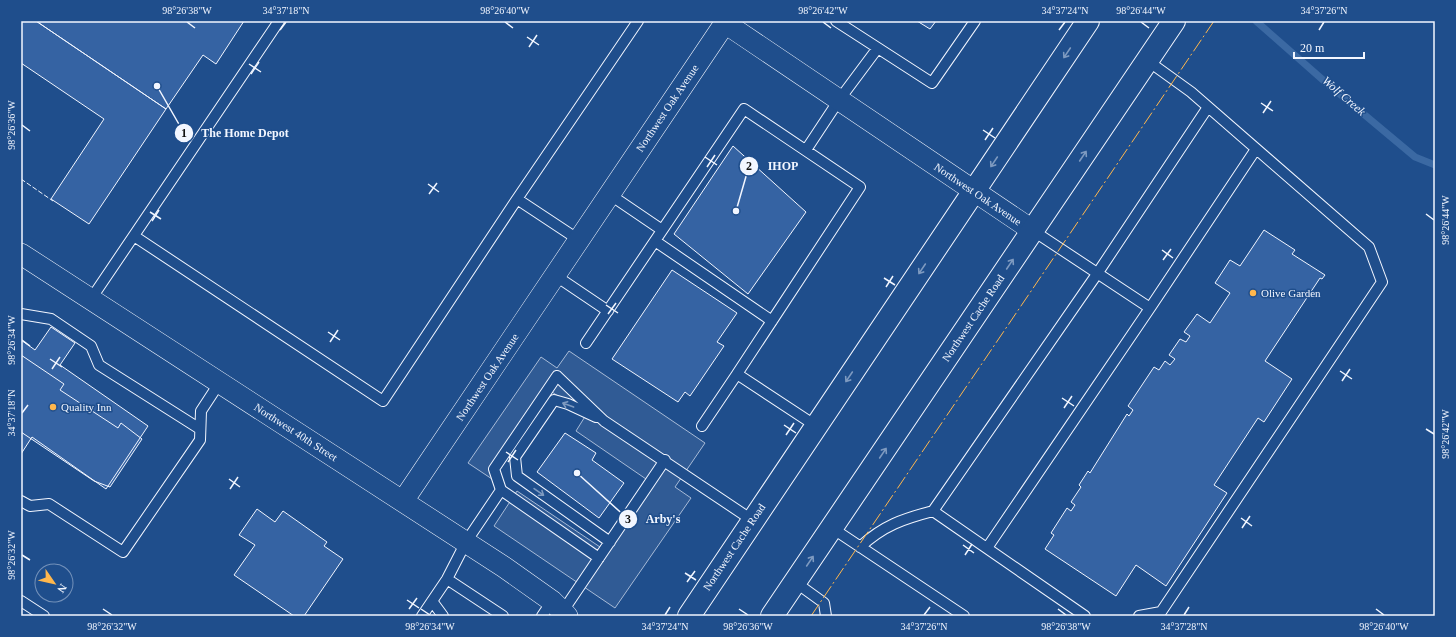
<svg xmlns="http://www.w3.org/2000/svg" width="1456" height="637" viewBox="0 0 1456 637" font-family="Georgia,serif">
	<style>
		.parking { fill: #305b95; stroke: #a8bbd7 }
		.lines { fill: none; stroke-linecap: round; stroke-linejoin: round }
		.stream { stroke: #3b69a3; stroke-width: 7 }
		.building { fill: #3563a3; stroke: #f2f6ff }
		.lane-casing { stroke: #f2f6ff; stroke-width: 12 }
		.street-casing { stroke: #f2f6ff; stroke-width: 22 }
		.primary-casing { stroke: #f2f6ff; stroke-width: 24 }
		.lane { stroke: #1f4e8c; stroke-width: 10 }
		.street { stroke: #1f4e8c; stroke-width: 21 }
		.primary { stroke: #1f4e8c; stroke-width: 22 }
		.fence { stroke: #f2f6ff; stroke-width: 1; stroke-dasharray: 5 2; stroke-linecap: butt }
		.power { stroke: #ffb74d; stroke-width: 1; stroke-dasharray: 14 3 2 3; stroke-linecap: butt }
		.oneway { stroke: #7e9ac0 }
		.ticks { fill: none; stroke: #f2f6ff; stroke-width: 1.5 }
		.poi-dot { fill: #ffb74d; stroke: #1f4e8c; stroke-width: 1.5 }
		.labels { text-anchor: middle; stroke-width: 3; stroke-linejoin: round; paint-order: stroke }
		.street-label { font-size: 11px; fill: #f2f6ff; stroke: #1f4e8c }
		.poi-label { font-size: 11px; fill: #f2f6ff; stroke: #1f4e8c; text-anchor: start }
		.water-label { font-size: 12px; font-style: italic; fill: #f2f6ff; stroke: #1f4e8c }
		.leader { fill: none; stroke: #f2f6ff; stroke-width: 1.5 }
		.callout-dot { fill: #f2f6ff; stroke: #1f4e8c; stroke-width: 1.5 }
		.mark-label { font-size: 12px; text-anchor: middle; font-weight: bold; fill: #111 }
		.callout-label { font-size: 12px; text-anchor: middle; font-weight: bold; fill: #f2f6ff; stroke: #1f4e8c; stroke-width: 3; stroke-linejoin: round; paint-order: stroke }
		.neatline { fill: none; stroke: #f2f6ff; stroke-width: 1.5 }
		.ticks-label { font-size: 10px; text-anchor: middle; fill: #f2f6ff }
	</style>
	<rect width="100%" height="100%" fill="#1f4e8c"/>
	<path class="parking" d="M569,351L705,443L675,487L691,498L615,608L494,526L517,491L600,547L646,479L576,431L586,415L552,392L492,479L468,463L541,357L557,368Z"/>
	<g class="lines">
		<path class="stream" d="M1256,21L1323,80L1415,157L1435,165"/>
	</g>
	<path class="building" d="M21,21H36L166,109L89,224L51,199L104,119L21,63Z
		M36,21H244L216,64L203,55L166,109Z
		M917,21H936L930,29Z
		M733,146L806,212L748,294L674,234Z
		M1264,230L1295,250L1292,254L1325,275L1322,279L1320,278L1265,361L1292,379L1264,422L1258,418L1214,485L1227,493L1166,586L1136,565L1116,596L1045,549L1054,535L1051,533L1067,508L1071,511L1075,505L1071,502L1081,487L1079,485L1088,471L1090,473L1127,414L1129,416L1133,410L1128,406L1154,367L1159,370L1165,361L1170,365L1175,359L1169,355L1180,339L1186,342L1190,336L1184,332L1197,314L1210,323L1230,293L1215,283L1230,260L1240,266Z
		M672,270L737,313L717,342L724,346L690,396L685,392L678,402L612,359Z
		M51,327L75,343L60,365L148,426L106,489L32,437L21,454V340L35,350Z
		M21,355L64,384L60,390L118,428L121,423L142,439L110,487L94,481L21,432Z
		M565,433L596,453L592,460L624,483L599,518L537,472Z
		M257,509L275,522L283,511L327,542L324,546L343,559L304,616H294L234,575L255,545L239,535Z"/>
	<g class="lines">
		<g class="lane-casing">
			<path id="lane" d="M836,21L932,83L975,21
				M806,150L839,100L877,49
				M609,194L662,230
				M1032,230L1150,308L1256,149
				M134,236L383,401L517,199
				M579,240L517,199L638,21
				M655,241L772,321
				M556,276L608,311
				M91,299L279,21
				M21,314L51,319L91,346L99,365L200,429
				M586,343L744,109L860,187L737,374L816,426
				M596,417L568,404L554,400L515,457L517,476L610,542
				M702,426L737,374
				M501,490L599,558
				M21,501L30,506L49,504L123,552L200,440L201,411L220,382
				M832,528L964,616
				M860,547C884,525 903,519 933,511
				M987,548L1150,308
				M447,579L503,616
				M795,582L824,603L826,616
				M21,601L44,616
				M432,601L443,616
				M563,611L665,460
				M422,616L447,579L466,542L501,490L494,469L557,376L604,421L752,520
				M542,616L552,601
				M1085,616L933,511L1097,274L1208,107
				M1139,616L1161,612L1382,282L1369,247L1191,92L1148,61"/>
		</g>
		<g class="street-casing">
			<path id="street" d="M21,254L504,567L552,601L567,616
				M403,501L725,23L1032,230"/>
		</g>
		<g class="primary-casing">
			<path id="primary" d="M689,616L1088,21
				M772,616L1174,21"/>
		</g>
		<use href="#lane" class="lane"/>
		<use href="#street" class="street"/>
		<use href="#primary" class="primary"/>
		<path class="fence" d="M21,179L53,201"/>
		<path class="power" d="M811,616L1214,21"/>
	</g>
	<defs><path id="oneway-shaft" d="M-6 0H5M1.5-3L5.5 0L1.5 3" fill="none" stroke-width="1.6" stroke-linecap="round" stroke-linejoin="round"/></defs>
	<g class="oneway">
		<use href="#oneway-shaft" transform="translate(1067 53) rotate(124)"/>
		<use href="#oneway-shaft" transform="translate(1083 156) rotate(-56)"/>
		<use href="#oneway-shaft" transform="translate(994 162) rotate(124)"/>
		<use href="#oneway-shaft" transform="translate(1010 264) rotate(-56)"/>
		<use href="#oneway-shaft" transform="translate(922 269) rotate(124)"/>
		<use href="#oneway-shaft" transform="translate(849 377) rotate(124)"/>
		<use href="#oneway-shaft" transform="translate(568 405) rotate(-160)"/>
		<use href="#oneway-shaft" transform="translate(883 453) rotate(-56)"/>
		<use href="#oneway-shaft" transform="translate(539 492) rotate(35)"/>
		<use href="#oneway-shaft" transform="translate(810 561) rotate(-56)"/>
	</g>
	<path class="ticks" d="M187,22L195,28M505,22L513,28M823,22L831,28M1141,22L1149,28M280,30L286,22M1059,30L1065,22M1319,30L1324,22M527,37L539,45M529,47L537,35M249,64L261,72M251,74L259,62M1261,103L1273,111M1263,113L1271,101M22,125L30,131M983,130L995,138M985,140L993,128M705,157L717,165M707,167L715,155M428,184L439,192M429,194L437,183M150,212L161,219M1426,214L1434,220M152,221L159,210M1162,250L1173,258M1163,260L1171,249M884,278L895,285M886,287L893,276M606,305L618,313M608,314L616,303M328,332L340,340M22,340L30,346M330,342L338,330M50,359L62,367M52,369L60,357M1340,371L1352,379M1342,381L1350,369M1062,398L1074,406M1064,408L1072,396M22,413L28,405M784,425L796,433M1426,429L1434,434M786,435L794,423M506,452L518,460M508,462L516,450M229,479L240,487M230,489L238,477M1241,518L1252,526M1242,528L1250,516M963,545L974,553M22,555L30,560M965,555L972,544M685,573L696,580M687,582L695,571M407,600L419,608M103,609L112,615M409,609L417,598M421,609L430,615M739,609L748,615M1058,609L1066,615M1376,609L1384,615M665,615L670,607M924,615L930,607M1184,615L1189,607"/>
	<g class="poi-dot">
		<circle cx="1253" cy="293" r="4"/>
		<circle cx="53" cy="407" r="4"/>
	</g>
	<g class="labels">
		<g class="street-label">
			<text transform="translate(667 108) rotate(-56)" y="4">Northwest Oak Avenue</text>
			<text transform="translate(978 194) rotate(34)" y="4">Northwest Oak Avenue</text>
			<text transform="translate(973 318) rotate(-56)" y="4">Northwest Cache Road</text>
			<text transform="translate(487 377) rotate(-56)" y="4">Northwest Oak Avenue</text>
			<text transform="translate(296 432) rotate(33)" y="4">Northwest 40th Street</text>
			<text transform="translate(734 547) rotate(-56)" y="4">Northwest Cache Road</text>
		</g>
		<g class="poi-label">
			<text x="1261" y="297">Olive Garden</text>
			<text x="61" y="411">Quality Inn</text>
		</g>
		<g class="water-label">
			<text transform="translate(1344 96) rotate(41)" y="4">Wolf Creek</text>
		</g>
	</g>
	<path class="leader" d="M157 86L184 133M736 211L749 166M577 473L628 519"/>
	<g class="callout-dot">
		<circle cx="157" cy="86" r="4"/>
		<circle cx="736" cy="211" r="4"/>
		<circle cx="577" cy="473" r="4"/>
		<circle cx="184" cy="133" r="10"/>
		<circle cx="749" cy="166" r="10"/>
		<circle cx="628" cy="519" r="10"/>
	</g>
	<g class="mark-label">
		<text x="184" y="137">1</text>
		<text x="749" y="170">2</text>
		<text x="628" y="523">3</text>
	</g>
	<g class="callout-label">
		<text x="245" y="137">The Home Depot</text>
		<text x="783" y="170">IHOP</text>
		<text x="663" y="523">Arby's</text>
	</g>
	<rect width="1456" height="637" fill="none" stroke="#1f4e8c" stroke-width="44"/>
	<g transform="translate(54 583) rotate(124)"><circle r="19" fill="#1f4e8c" stroke="#7391ba"/>
	<path d="M0-3L7 15L0 10L-7 15Z" fill="#ffb74d"/>
	<text y="-6" font-size="11" font-weight="bold" text-anchor="middle" fill="#f2f6ff">N</text>
	</g>
	<path d="M1294 52v6h70v-6" fill="none" stroke="#f2f6ff" stroke-width="2"/>
	<text x="1300" y="52" font-size="12" fill="#f2f6ff" stroke="#1f4e8c" stroke-width="3" paint-order="stroke">20 m</text>
	<rect x="22" y="22" width="1412" height="593" class="neatline"/>
	<g class="ticks-label">
		<text x="187" y="14">98°26'38"W</text>
		<text x="286" y="14">34°37'18"N</text>
		<text x="505" y="14">98°26'40"W</text>
		<text x="823" y="14">98°26'42"W</text>
		<text x="1065" y="14">34°37'24"N</text>
		<text x="1141" y="14">98°26'44"W</text>
		<text x="1324" y="14">34°37'26"N</text>
		<text transform="translate(11 125) rotate(-90)" y="4">98°26'36"W</text>
		<text transform="translate(1445 220) rotate(-90)" y="4">98°26'44"W</text>
		<text transform="translate(11 340) rotate(-90)" y="4">98°26'34"W</text>
		<text transform="translate(11 413) rotate(-90)" y="4">34°37'18"N</text>
		<text transform="translate(1445 434) rotate(-90)" y="4">98°26'42"W</text>
		<text transform="translate(11 555) rotate(-90)" y="4">98°26'32"W</text>
		<text x="112" y="630">98°26'32"W</text>
		<text x="430" y="630">98°26'34"W</text>
		<text x="665" y="630">34°37'24"N</text>
		<text x="748" y="630">98°26'36"W</text>
		<text x="924" y="630">34°37'26"N</text>
		<text x="1066" y="630">98°26'38"W</text>
		<text x="1184" y="630">34°37'28"N</text>
		<text x="1384" y="630">98°26'40"W</text>
	</g>
</svg>
